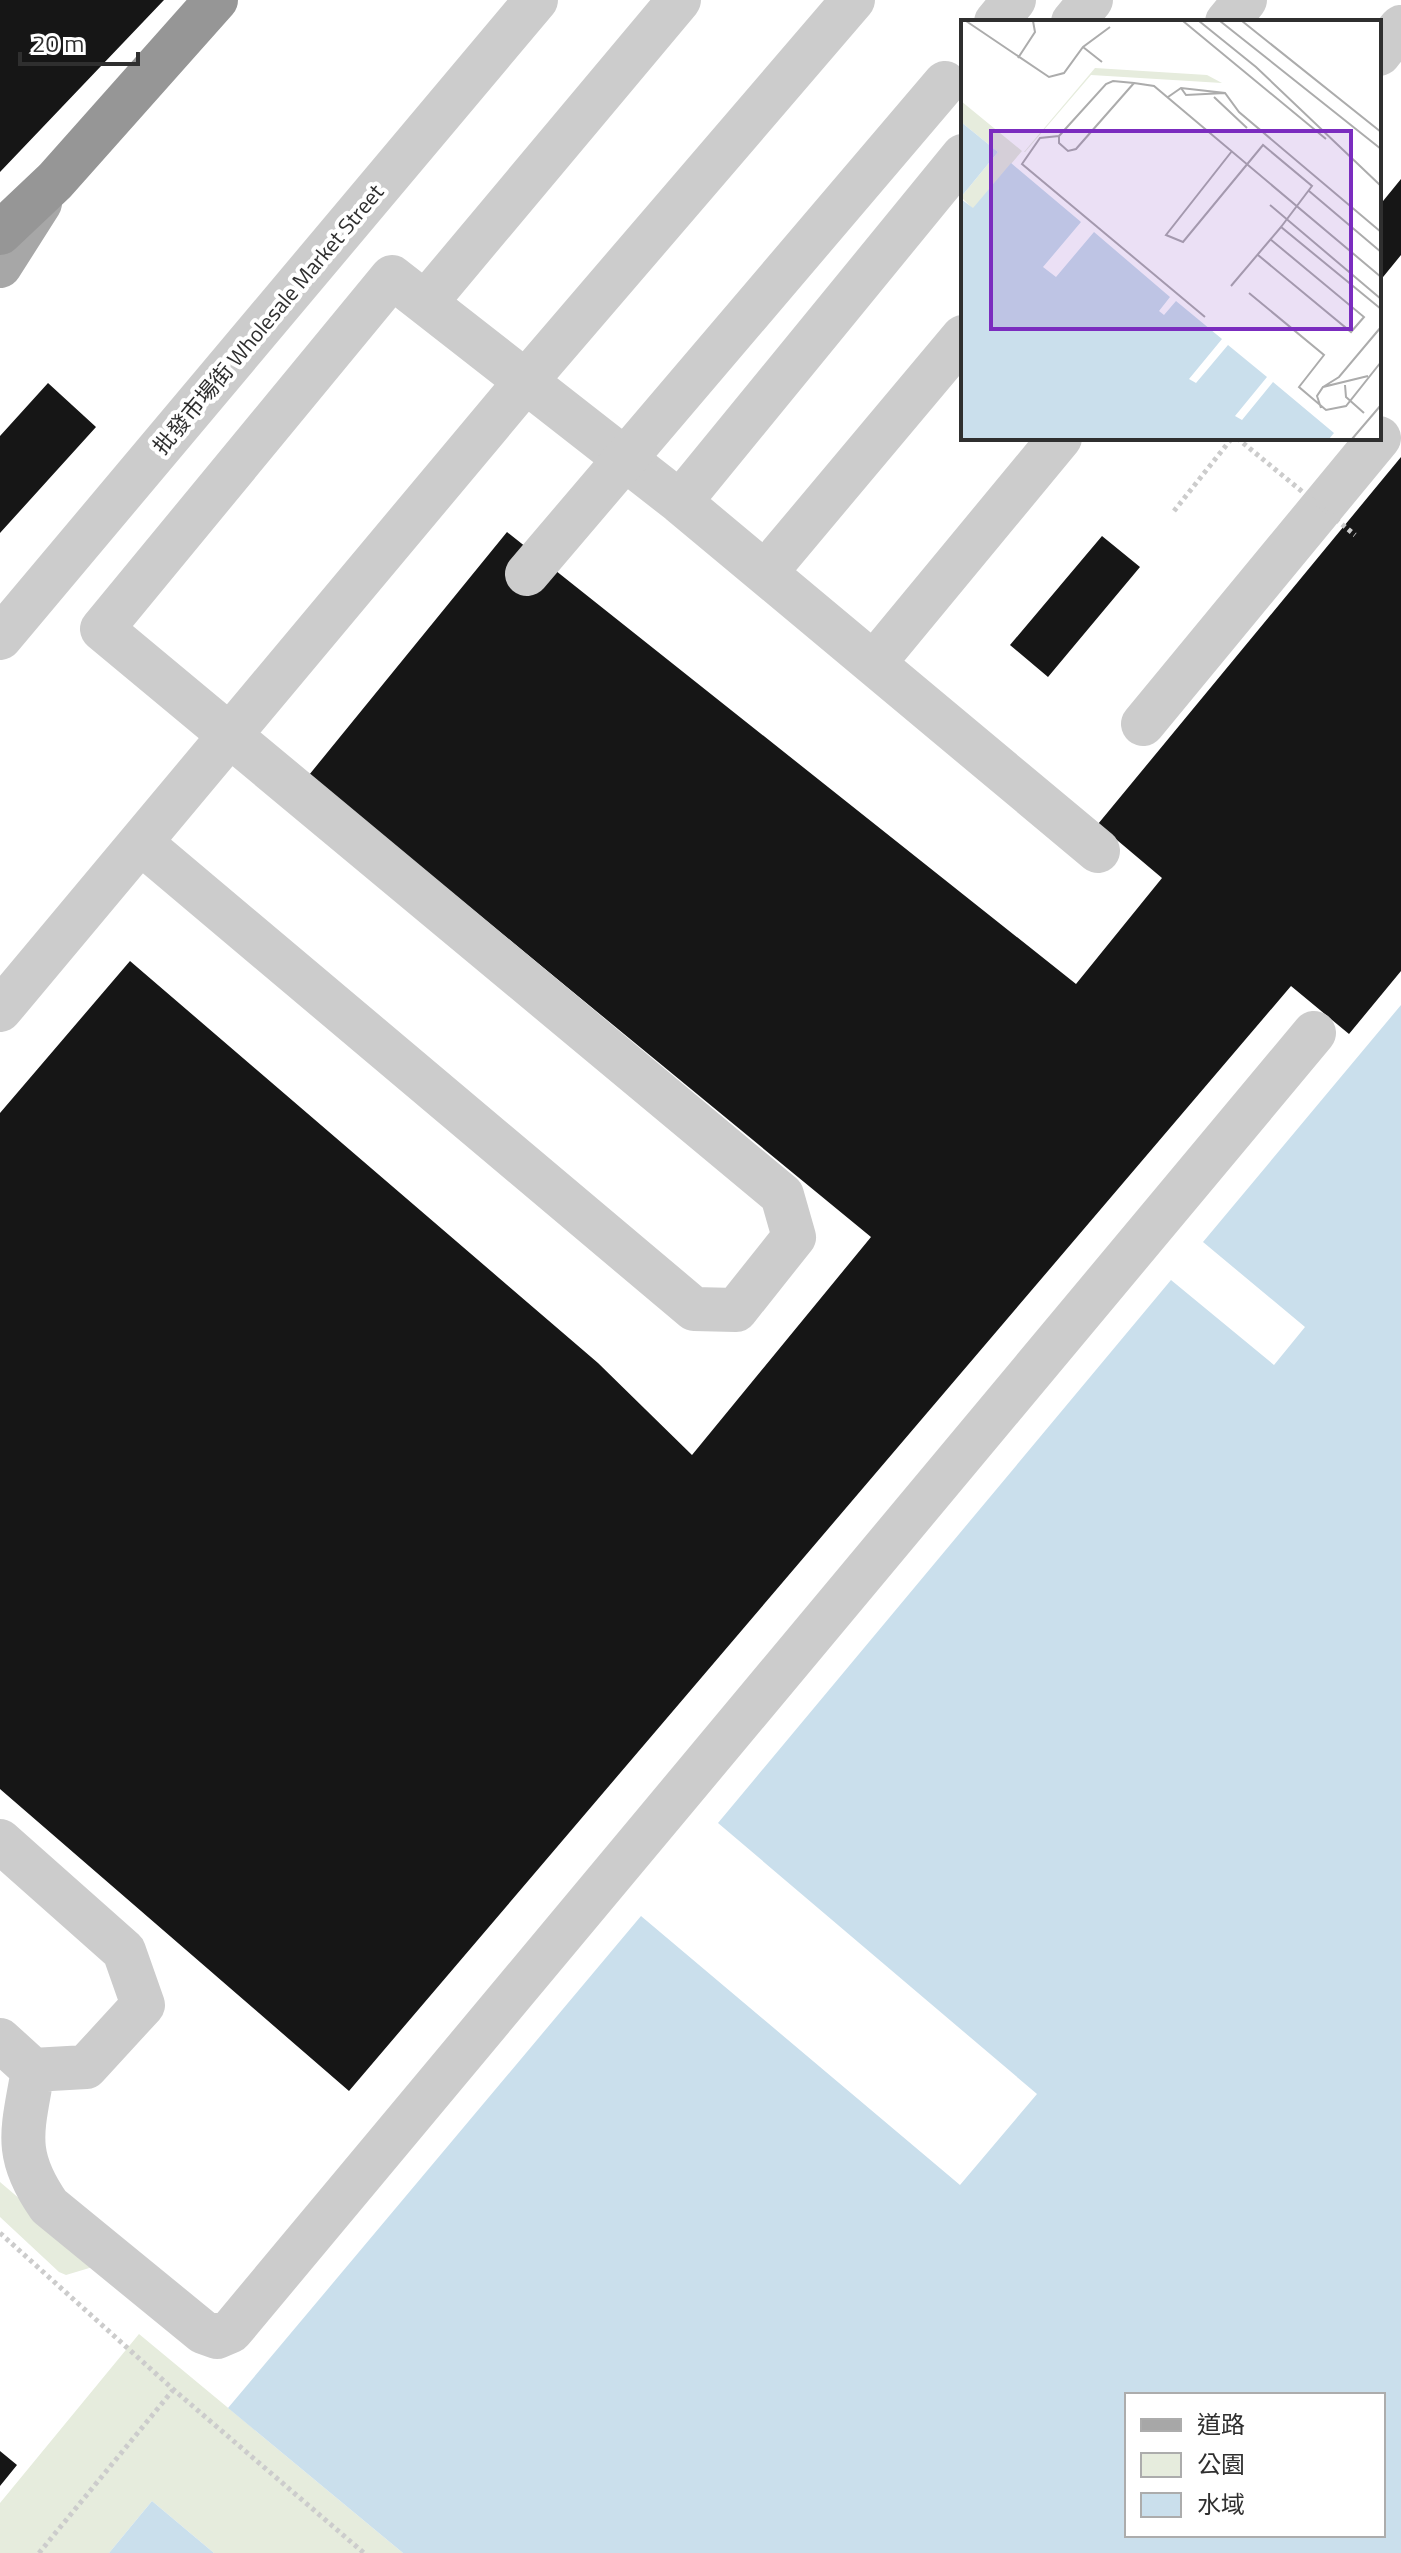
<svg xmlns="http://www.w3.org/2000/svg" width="1401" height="2553" viewBox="0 0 1401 2553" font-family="'Titillium Web','Noto Sans TC',sans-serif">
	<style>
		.green { fill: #e6ecdd }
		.water { fill: #cadfec; fill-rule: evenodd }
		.building { fill: #161616 }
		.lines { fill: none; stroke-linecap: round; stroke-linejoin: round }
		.path { stroke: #ccc; stroke-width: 5; stroke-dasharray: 4 4; stroke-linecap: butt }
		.minor { stroke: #ccc; stroke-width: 44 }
		.major { stroke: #a7a7a7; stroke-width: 44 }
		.highway { stroke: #969696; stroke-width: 44 }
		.path-bridge { stroke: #ccc; stroke-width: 5; stroke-dasharray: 4 4; stroke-linecap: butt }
		.minor-bridge { stroke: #ccc; stroke-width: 44 }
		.labels { text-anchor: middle; stroke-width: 8; stroke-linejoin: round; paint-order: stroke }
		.street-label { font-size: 22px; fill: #2f2f2f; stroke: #fff }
		.inset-road { fill: none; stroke: #acacac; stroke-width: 2 }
		.view { fill: #7b2cbf; fill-opacity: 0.15; stroke: #7b2cbf; stroke-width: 4 }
		.inset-edge { fill: none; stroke: #2f2f2f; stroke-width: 4 }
	</style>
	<rect width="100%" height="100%" fill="#fff"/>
	<path class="green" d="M0,2182L151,2311L96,2266L66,2275L59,2272L0,2217Z
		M139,2334L403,2553H214L152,2501L109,2553H0V2503Z"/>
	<path class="water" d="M1401,1005V2553H403L228,2408L641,1916L960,2185L1037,2094L718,1823L1171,1280L1274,1365L1305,1327L1203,1242ZM1127,2395H1383V2535H1127Z
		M152,2501L214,2553H109Z"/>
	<path class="building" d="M0,0H164L0,172Z
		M1401,179V255L1379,282V206Z
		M48,383L96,427L0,533V436Z
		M1401,457V971L1349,1034L1291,986L349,2091L0,1789V1113L130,961L598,1363L692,1455L871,1237L309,775L507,532L1076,984L1162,878L1098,824Z
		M1102,536L1140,567L1048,677L1010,645Z
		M0,2451L17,2465L0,2486Z"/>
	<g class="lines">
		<path class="path" d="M1174,511L1232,438
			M0,2233L174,2390L364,2553
			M39,2553L173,2390"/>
		<path class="minor" d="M996,22L1014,0
			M1073,22L1091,0
			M1227,22L1245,0
			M1379,54L1401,27
			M963,156L680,502L1098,851
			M426,302L679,0
			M765,573L963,337
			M0,638L536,0
			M874,663L1060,438
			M1143,724L1379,438
			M141,843L694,1309L736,1310L794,1237L782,1195L102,629L392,277L680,502
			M0,1010L526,381L853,0
			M0,1841L124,1951L143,2005L86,2067L33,2070L0,2040
			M33,2070C23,2130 12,2153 49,2206L203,2332L217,2337L231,2331L1314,1033"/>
		<path class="major" d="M0,266L40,203"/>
		<path class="highway" d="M0,233L55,181L216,0"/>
		<path class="path-bridge" d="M1237,438L1355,535"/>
		<path class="minor-bridge" d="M527,574L945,83"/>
	</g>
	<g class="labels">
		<g class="street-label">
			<text transform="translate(268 319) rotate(-50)" y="8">批發市場街 Wholesale Market Street</text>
		</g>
	</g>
	<g transform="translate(961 20)">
		<rect width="420" height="420" fill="#fff"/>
		<path d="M134,48L246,55L261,63L130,55L64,132H63ZM0,81L61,131L12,189L0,177L37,132L0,102Z" fill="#e6ecdd"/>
		<path d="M0,102L37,132L0,177ZM50,143L120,202L82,247L95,257L133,212L209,277L198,291L203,295L215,281L261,319L228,359L235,363L267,325L306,357L274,396L281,400L312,362L373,413L368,419H0V179L12,188Z" fill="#cadfec"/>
		<path class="inset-road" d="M5,1L88,57L103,53L122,27L149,7M222,1L365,119M238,1L295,47L420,166M259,1L420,129M281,1L420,112M122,27L141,42M57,38L74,12L72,1M173,63L115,129L107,131L98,123V116L145,64L152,61L173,63L193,66L420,257M220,68L225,75L264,73M207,77L220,68L264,73L278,92L420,212M253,77L286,108M98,116L79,118L61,144L244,297M271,131L205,215L222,222L302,125L351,166L320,207M348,171L420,232M309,185L420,279M297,235L390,312L403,297L309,219M270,266L320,207L420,289M288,273L363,335L338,367L365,390L385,386L420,342M384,365L385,377L403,393M362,367L378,357L420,307M360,388L356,376L362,367L407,356M391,419L420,385"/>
		<path class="view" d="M30,111H390V309H30Z"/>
		<rect width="420" height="420" class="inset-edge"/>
	</g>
	<rect x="1125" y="2393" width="260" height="144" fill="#ffffff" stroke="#acacac" stroke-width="2"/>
	<rect x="1141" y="2419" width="40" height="12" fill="#a7a7a7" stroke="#acacac" stroke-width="2"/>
	<text x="1197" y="2433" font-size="24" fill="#2f2f2f">道路</text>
	<rect x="1141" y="2453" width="40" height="24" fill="#e6ecdd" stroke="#acacac" stroke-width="2"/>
	<text x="1197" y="2473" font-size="24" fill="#2f2f2f">公園</text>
	<rect x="1141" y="2493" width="40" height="24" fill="#cadfec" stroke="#acacac" stroke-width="2"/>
	<text x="1197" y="2513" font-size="24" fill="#2f2f2f">水域</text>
	<path d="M20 52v12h118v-12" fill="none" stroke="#2f2f2f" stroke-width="4"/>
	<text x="32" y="52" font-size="24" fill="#2f2f2f" stroke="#ffffff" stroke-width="6" paint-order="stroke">20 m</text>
</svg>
